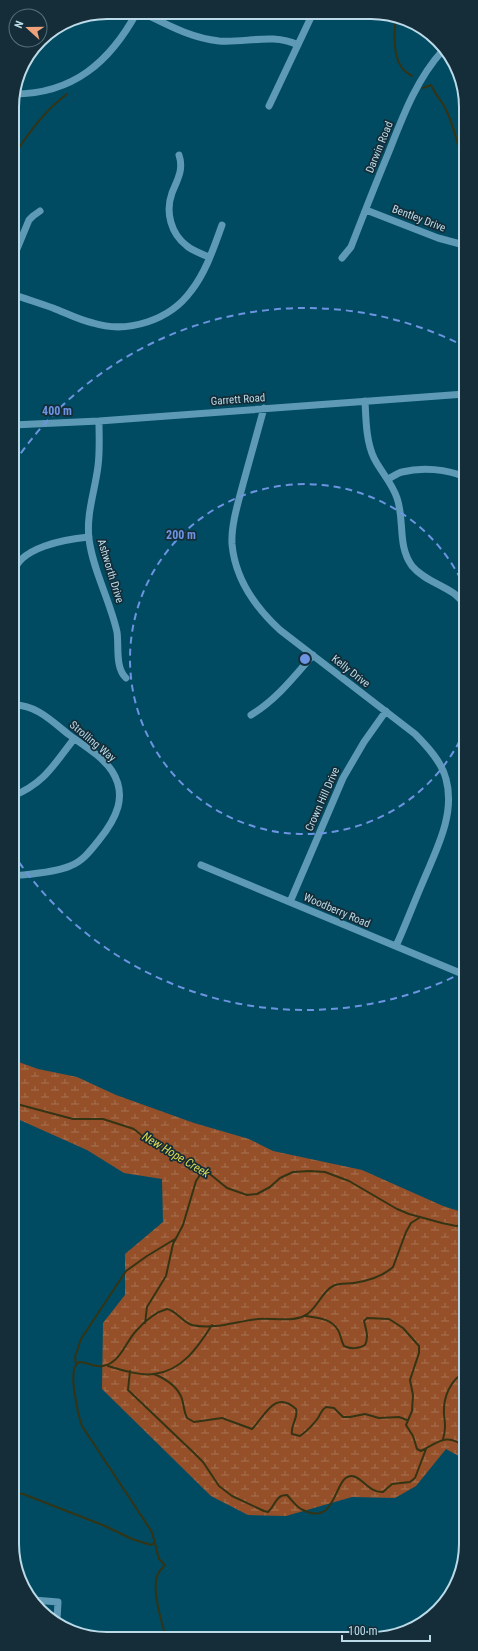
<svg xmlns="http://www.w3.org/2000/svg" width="478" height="1651" viewBox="0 0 478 1651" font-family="'Roboto Condensed',sans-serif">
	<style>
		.wetland { fill: url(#wetland-marsh) }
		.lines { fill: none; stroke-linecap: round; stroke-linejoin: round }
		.stream { stroke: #343414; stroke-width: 2 }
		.minor { stroke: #5e9ab5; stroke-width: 7 }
		.ring { fill: none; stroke: #6c94e0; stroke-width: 2; stroke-dasharray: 7 5 }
		.labels { text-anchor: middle; stroke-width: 3.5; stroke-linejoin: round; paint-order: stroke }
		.street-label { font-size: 11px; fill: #bbd9e7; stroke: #142d38 }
		.water-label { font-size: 12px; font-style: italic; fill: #ddd952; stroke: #142d38 }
		.rim { fill: none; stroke: #bbd9e7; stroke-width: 2 }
		.centre { fill: #6c94e0; stroke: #142d38; stroke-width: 2 }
		.ring-label { font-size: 12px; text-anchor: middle; font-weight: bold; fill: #6c94e0; stroke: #142d38; stroke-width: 3.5; stroke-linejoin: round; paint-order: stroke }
	</style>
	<defs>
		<pattern id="wetland-marsh" width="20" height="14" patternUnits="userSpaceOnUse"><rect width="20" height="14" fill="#965029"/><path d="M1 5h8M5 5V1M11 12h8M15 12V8" fill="none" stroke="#a77152"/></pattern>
	</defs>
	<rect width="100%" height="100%" fill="#014b62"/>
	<path class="wetland" d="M13,1060L38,1069L77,1077L116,1095L194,1123L249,1139L273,1151L362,1170L443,1206L465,1213L466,1460L446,1449L416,1486L395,1498L352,1497L286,1516L248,1515L211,1496L102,1389L103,1323L125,1295V1254L163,1222L162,1179L124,1173L87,1150L13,1117Z"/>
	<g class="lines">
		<path class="stream" d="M396,17C394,32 393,56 402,68C404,71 409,74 412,76
			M423,88L431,85C434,92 439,98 443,104C454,123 458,147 464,167
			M12,158C28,134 44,111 67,94
			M13,1103L73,1119H103L134,1129L152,1144L177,1157L200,1166L227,1188L247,1195L257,1194L270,1187L280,1178L293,1172L310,1171L325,1172L349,1181L397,1209L409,1214L442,1223L456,1226L465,1225
			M305,1316C317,1318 331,1318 338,1330C341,1335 341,1341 344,1346C350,1349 359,1349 365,1345C369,1338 366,1329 364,1321L367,1318L389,1319L403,1328L419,1346V1353L410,1380L413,1395L412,1411L406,1425L413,1436L417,1449L421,1451C439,1442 447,1432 466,1448
			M145,1323L147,1307L166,1276L173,1244L183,1225L196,1181L200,1175L207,1172
			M76,1364L75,1357L81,1339L126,1271L147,1256L175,1239
			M108,1366C121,1370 140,1376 154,1374C182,1371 198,1347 212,1325
			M130,1371L128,1390L194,1453L203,1462L219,1486L232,1496L264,1511L268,1512C276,1505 275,1495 287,1495C292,1500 296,1507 303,1510C338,1527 333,1477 351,1476C361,1475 368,1493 383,1492L392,1484L410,1482L415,1478L426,1449
			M154,1374C166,1379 178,1387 182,1399C184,1406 184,1412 187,1418L194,1422L222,1418L252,1429C265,1416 275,1389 296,1409C299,1418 290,1425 292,1434L300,1436C307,1431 313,1425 318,1418C321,1413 321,1410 326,1407L334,1408L343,1417H350L365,1414L379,1418L399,1417L407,1420
			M443,1439C446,1430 445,1423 444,1414C443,1398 450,1379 466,1372
			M14,1493L23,1494L105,1526L132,1539L151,1545L155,1542
			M166,1637C161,1621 154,1597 156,1581C156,1575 161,1569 165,1565L159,1559L152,1532L82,1426C78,1415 71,1381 74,1370C74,1366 77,1364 79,1362C88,1362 94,1368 103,1366C120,1363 125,1343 136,1331C144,1322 155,1312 167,1309C177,1311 182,1322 192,1325C214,1330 237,1321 258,1319C272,1318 291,1322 304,1316C317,1310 321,1292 333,1286C339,1283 347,1284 354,1283C367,1281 383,1276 393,1267L406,1232L411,1223L419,1218"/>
		<path class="minor" d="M141,12C166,24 190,38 219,41C246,43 273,33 298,45
			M14,94C73,94 110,62 137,12
			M269,106L313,13
			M179,155C184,170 177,180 172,193C165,212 171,234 187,246C193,251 202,254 209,257
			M366,210L438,238L464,245
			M342,258L351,247C363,216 375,185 388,154C403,116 416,80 443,50
			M12,261L29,220L33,216L40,211
			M12,294C26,299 39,303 53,308C66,313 79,320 93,323C128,334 170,320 191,291C206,272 214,247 222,225
			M365,401C366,420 366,441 374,458C381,472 392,483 397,498C405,521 397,545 412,566C422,578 437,583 450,591C456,594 460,599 464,603
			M264,408C257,433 250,459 243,484C238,503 231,525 232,544C235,578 255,607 280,630L415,734C427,746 442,762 446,779C456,815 435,852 422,884C413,905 405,926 396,946
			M99,421C99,436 100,451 98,466C95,491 86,514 89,539C93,571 110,600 117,632C119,646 115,668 126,678
			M13,425L99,421L465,394
			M388,479C393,477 397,473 402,472C422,467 447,469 465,477
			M13,575C17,547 67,539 89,537
			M13,705C35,704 52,721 68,734C83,745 102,756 112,771C128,796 116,819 99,840C91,850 83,861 70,866C54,873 30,874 13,876
			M251,715C276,700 294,677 313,655
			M13,796C45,783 54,764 74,739
			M201,865L465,975
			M290,902L343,778L364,742L386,711
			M34,1600L58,1602L57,1620"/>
	</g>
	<g class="ring">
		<path d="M465 730A175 175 0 1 1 464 586"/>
		<path d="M464 972A351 351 0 0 1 14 855M14 463A351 351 0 0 1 464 346"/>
	</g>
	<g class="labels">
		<g class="street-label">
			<text transform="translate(379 147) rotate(-68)" y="4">Darwin Road</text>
			<text transform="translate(419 218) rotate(21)" y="4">Bentley Drive</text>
			<text transform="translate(238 399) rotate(-4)" y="4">Garrett Road</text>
			<text transform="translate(111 571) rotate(73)" y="4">Ashworth Drive</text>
			<text transform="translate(351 671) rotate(38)" y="4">Kelly Drive</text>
			<text transform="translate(93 741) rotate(40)" y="4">Strolling Way</text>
			<text transform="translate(322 799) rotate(-66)" y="4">Crown Hill Drive</text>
			<text transform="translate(337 910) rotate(23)" y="4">Woodberry Road</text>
		</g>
		<g class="water-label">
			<text transform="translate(176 1155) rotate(31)" y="4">New Hope Creek</text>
		</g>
	</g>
	<path d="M0 0H478V1651H0ZM107 19H371A88 88 0 0 1 459 107V1544A88 88 0 0 1 371 1632H107A88 88 0 0 1 19 1544V107A88 88 0 0 1 107 19Z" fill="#142d38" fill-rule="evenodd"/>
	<path class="rim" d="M107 19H371A88 88 0 0 1 459 107V1544A88 88 0 0 1 371 1632H107A88 88 0 0 1 19 1544V107A88 88 0 0 1 107 19Z"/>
	<circle cx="305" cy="659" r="6" class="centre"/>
	<g class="ring-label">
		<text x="57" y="415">400 m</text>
		<text x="181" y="539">200 m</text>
	</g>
	<g transform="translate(28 28) rotate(291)"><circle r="19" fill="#142d38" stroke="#57727e"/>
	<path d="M0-3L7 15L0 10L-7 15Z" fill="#f0a27a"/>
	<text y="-6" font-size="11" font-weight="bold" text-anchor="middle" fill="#bbd9e7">N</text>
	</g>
	<path d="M342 1635v6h88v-6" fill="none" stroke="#bbd9e7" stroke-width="2"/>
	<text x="348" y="1635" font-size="12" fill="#bbd9e7" stroke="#142d38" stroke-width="3" paint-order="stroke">100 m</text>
</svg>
